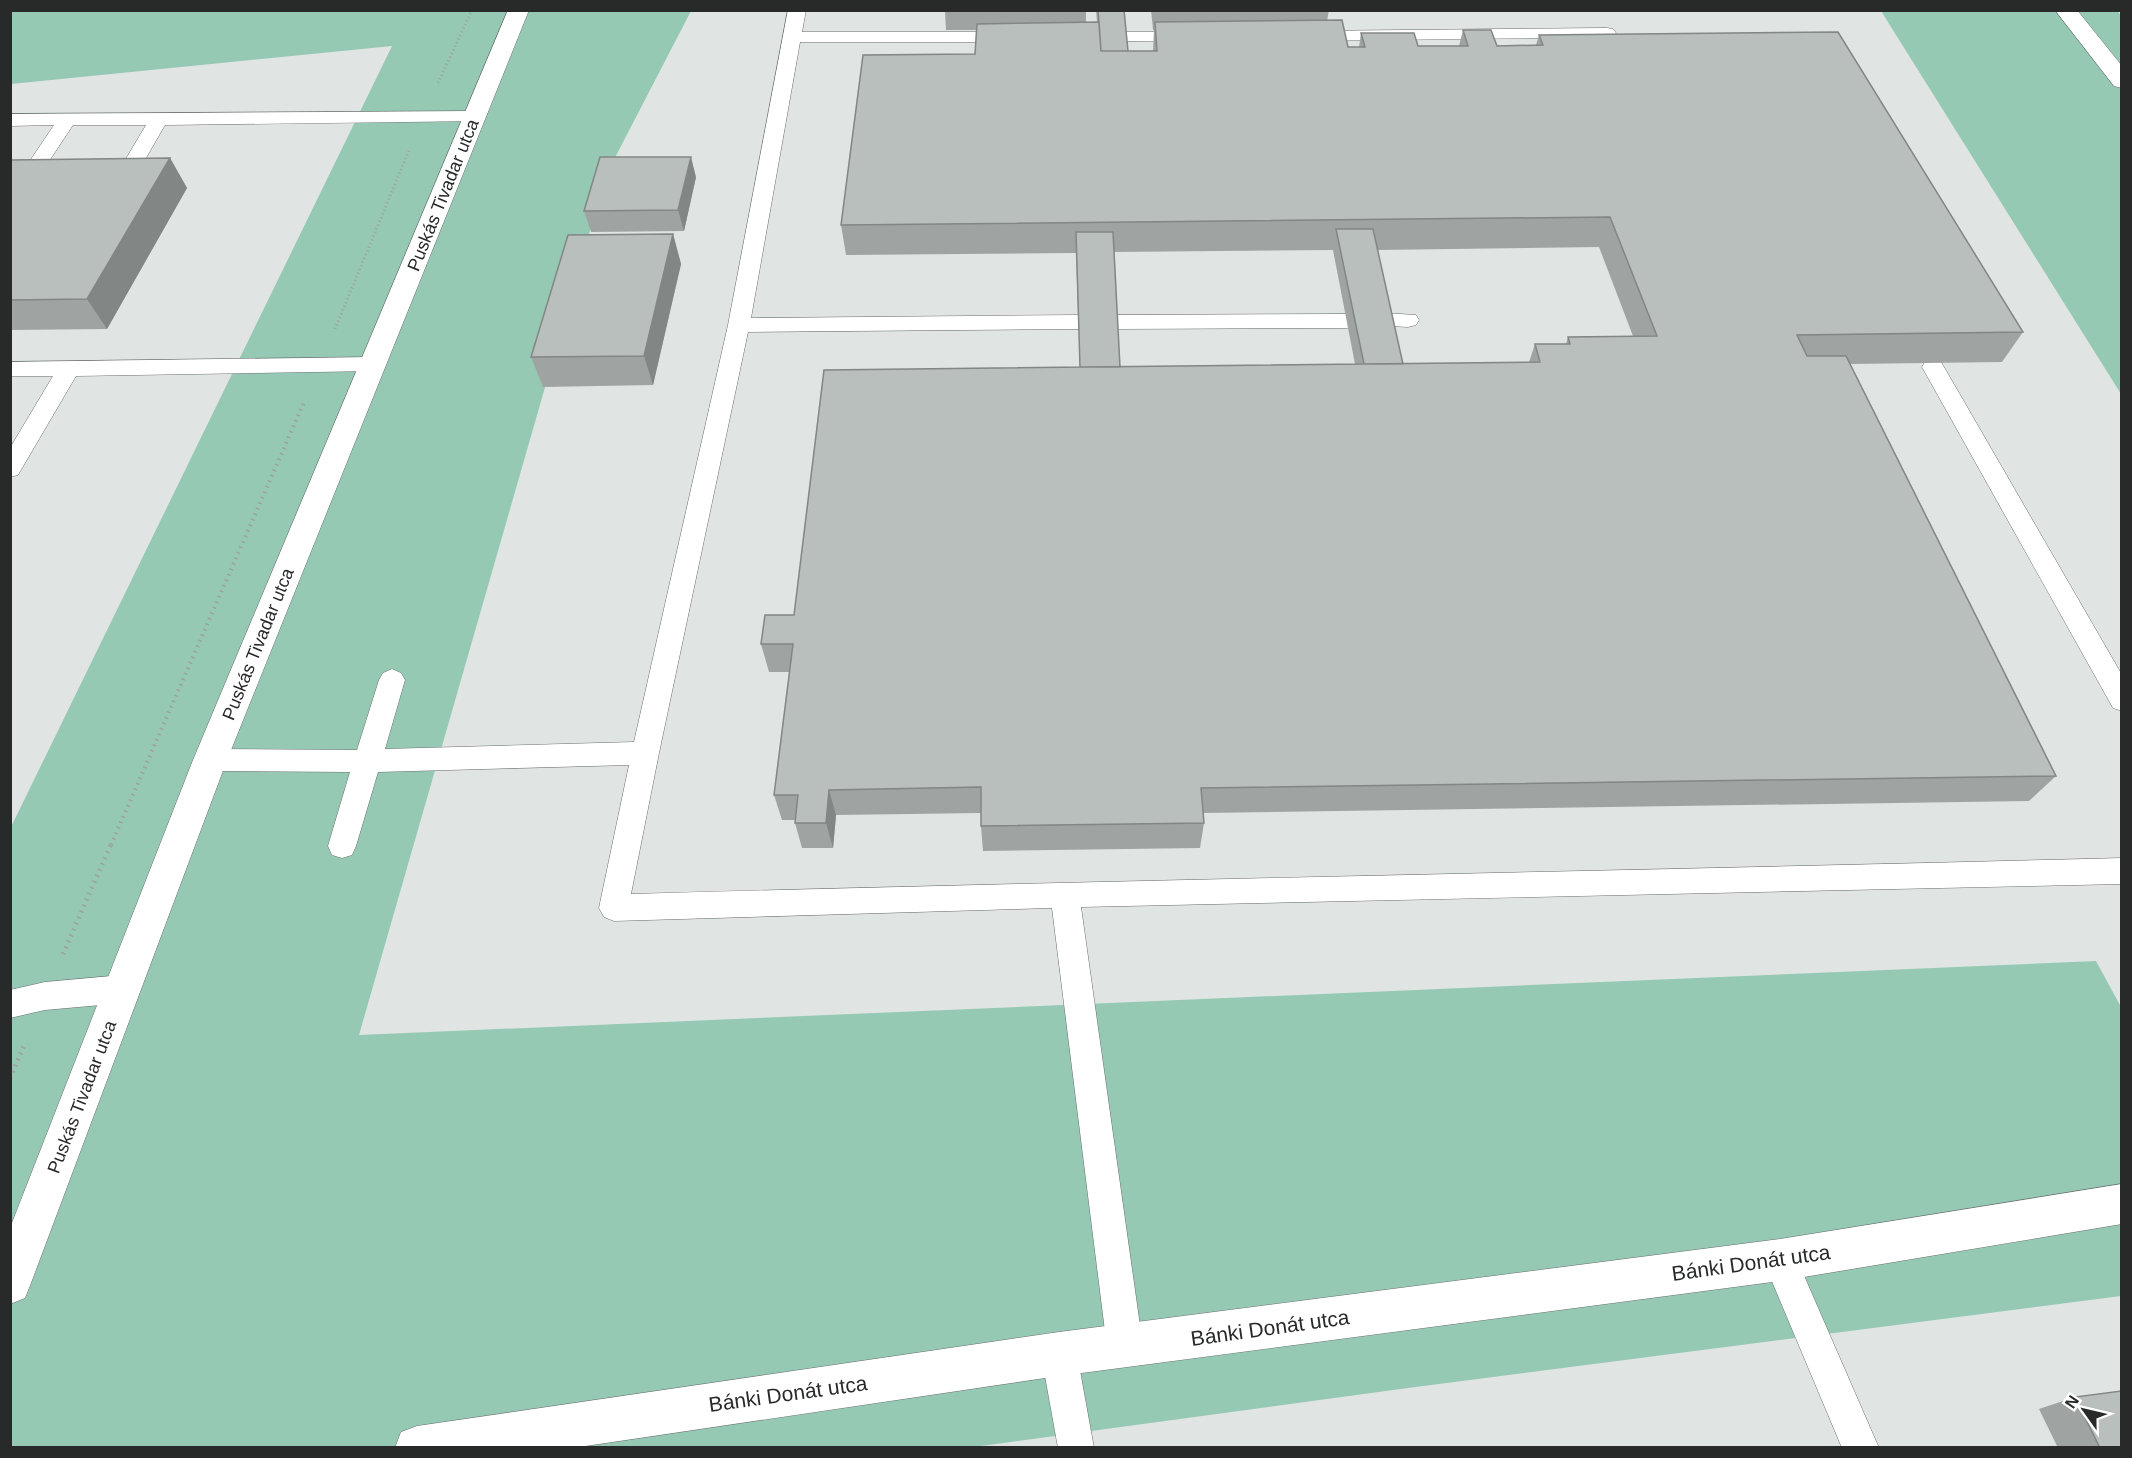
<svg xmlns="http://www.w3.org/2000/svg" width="2132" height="1458" viewBox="0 0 2132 1458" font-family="Helvetica,sans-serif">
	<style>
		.green { fill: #96c9b3 }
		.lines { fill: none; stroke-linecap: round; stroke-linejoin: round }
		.lane-casing { stroke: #696e6c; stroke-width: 1 }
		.street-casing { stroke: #696e6c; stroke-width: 1 }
		.primary-casing { stroke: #696e6c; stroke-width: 1 }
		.path-far2 { stroke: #9da19f; stroke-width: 3; stroke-dasharray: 1 3; stroke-linecap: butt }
		.path-far1 { stroke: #9da19f; stroke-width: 4; stroke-dasharray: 1.5 4.5; stroke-linecap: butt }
		.path { stroke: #9da19f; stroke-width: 4.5; stroke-dasharray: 1.5 5; stroke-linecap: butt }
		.lane { fill: #fff; fill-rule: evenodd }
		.street { fill: #fff; fill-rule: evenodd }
		.primary { fill: #fff; fill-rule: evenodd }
		.wall { fill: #9fa4a2; fill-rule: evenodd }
		.shaded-wall { fill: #828684 }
		.building { fill: #b9bfbc; stroke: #828684; stroke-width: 1.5 }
		.labels { text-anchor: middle; stroke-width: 4.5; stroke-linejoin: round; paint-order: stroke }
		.street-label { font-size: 18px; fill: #282a29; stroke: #fff }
		.near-street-label { font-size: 21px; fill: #282a29; stroke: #fff }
	</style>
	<rect width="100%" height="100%" fill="#e0e5e3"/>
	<path class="green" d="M2117,10L2121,16V394L1881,11Z
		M11,11H691L606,175L359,1035L2096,961L2121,1007V1296L1408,1388L974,1447H11L10,829L392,46L11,84Z"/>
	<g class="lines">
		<g class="lane-casing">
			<path id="lane" d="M788,10H806L802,32H1014L1020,33L1023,37L1020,41L1014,42H800L751,318L1078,315L1086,317L1089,322L1086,327L1078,329L748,332L659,753L631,894C1128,880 1625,871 2122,858V884L1081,907L1143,1347L1137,1359L1125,1365L1113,1359L1107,1347L1052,908L614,921L604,917L599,908L629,765L378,772L356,846L352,855L342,858L332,855L328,846L350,772L210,771L200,768L196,760L200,752L210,749L357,750L379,680L383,673L392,669L401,673L405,680L385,749L634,742L728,325Z
				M1607,28L1613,29L1616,33L1613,37L1310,41L1304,40L1301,36L1304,32L1310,31Z
				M1123,32H1191L1197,33L1200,37L1197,41L1191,42L1117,41L1114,37L1117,33Z
				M475,111L482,113L484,117L482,121L165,125L131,184L128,188H114L111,184L146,125H73L30,190H16L13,186L54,125L10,126V114Z
				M1383,313L1416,315L1419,320L1416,325L1408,327L1375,325L1372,320L1375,315Z
				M1347,314L1355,316L1358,321L1355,326L1347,328L1115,329L1107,327L1104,322L1107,317L1115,315Z
				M374,357L382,359L385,364L382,369L374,371L76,376L18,475L10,477V448L53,376H10V362Z
				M1933,360L1941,362L1944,367L2122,675V711L2113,708L1922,367L1925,362Z
				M123,975L134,979L138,989L134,999L123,1003L45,1010L10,1018V990L45,982Z
				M1780,1243L1792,1248L1879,1448H1842L1763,1260L1768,1248Z
				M1059,1336L1072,1341L1077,1354L1094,1448H1058L1041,1354L1046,1341Z"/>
		</g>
		<g class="street-casing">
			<path id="street" d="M508,10H529L227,760L31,1283L25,1298L10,1304V1228L193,760Z
				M2122,1184V1224L1780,1281L1059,1376L572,1448H395L401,1432L417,1426L1059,1332L1780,1239Z"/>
		</g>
		<g class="primary-casing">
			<path id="primary" d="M2055,10H2077L2122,66V88L2114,86Z"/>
		</g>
		<path class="path-far2" d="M438,83L472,10
			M335,329L410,148"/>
		<path class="path-far1" d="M111,845L305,400"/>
		<path class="path" d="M63,954L111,844
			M10,1078L25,1043"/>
		<use href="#lane" class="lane"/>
		<use href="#street" class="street"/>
		<use href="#primary" class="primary"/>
	</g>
	<path class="wall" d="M945,10H1086V23L1097,22L1096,10H1124L1128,51H1153L1154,30H1153L1151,10H1329L1327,21L1348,47H1359L1361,33L1418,46H1459L1463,30L1497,46L1536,45L1539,35L2023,332L2002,362L1850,364L2056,776L2029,801L1203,813L1204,823L1200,848L983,851L981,826V813L836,815L833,848H802L795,823V820H782L774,795L790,672H769L761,644L794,615L1080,367L1076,253L846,255L841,225L975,54L976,30H946ZM1599,247L1633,336L1568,337L1566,344H1535L1529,362L1403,364L1377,250ZM1333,250L1355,364L1120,367L1114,252Z
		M170,158L187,188L107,329L10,330V160Z
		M696,177L684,231L591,232L584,211Z
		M673,234L681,264L653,385L543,387L531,357Z
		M2075,1397L2121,1448H2058L2039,1409Z"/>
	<path class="shaded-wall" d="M691,157L696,177L684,231L678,210Z
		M170,158L187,188L107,329L87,299Z
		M673,234L681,264L653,385L644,356Z
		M829,790L836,815L833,848L826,823Z"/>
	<path class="building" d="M1098,10H1124L1128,51H1101Z
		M1342,20L1348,47H1365L1361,33H1414L1418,46H1468L1463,30H1491L1497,46L1543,45L1539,35L1838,32L2023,332L1797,335L1807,356H1846L2056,776L1201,788L1204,823L981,826V787L829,790L826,823H795L798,795H774L793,644H761L765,615H794L824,370L1540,362L1535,344H1570L1568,337L1657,336L1610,217L841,225L863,55L975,54L977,24L1099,22L1101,51H1157L1155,22Z
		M600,157H691L678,210L584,211Z
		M170,158L87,299L10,300V160Z
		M1336,229H1373L1403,364H1364Z
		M1076,232H1113L1120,367H1080Z
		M673,234L644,356L531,357L568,235Z
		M2121,1391V1448H2100L2075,1397Z"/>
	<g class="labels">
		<g class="street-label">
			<text transform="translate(443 195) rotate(-68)" y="6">Puskás Tivadar utca</text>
			<text transform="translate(258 644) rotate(-68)" y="6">Puskás Tivadar utca</text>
			<text transform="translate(82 1097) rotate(-69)" y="6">Puskás Tivadar utca</text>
		</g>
		<g class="near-street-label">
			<text transform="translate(1751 1263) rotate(-8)" y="7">Bánki Donát utca</text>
			<text transform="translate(1270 1328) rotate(-8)" y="7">Bánki Donát utca</text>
			<text transform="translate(788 1394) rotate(-8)" y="7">Bánki Donát utca</text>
		</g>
	</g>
	<rect width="2132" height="1458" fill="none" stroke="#282a29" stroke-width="24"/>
	<g transform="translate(2084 1410) rotate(304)" stroke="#ffffff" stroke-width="4.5" paint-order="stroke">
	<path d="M0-4.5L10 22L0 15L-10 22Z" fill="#282a29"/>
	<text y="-9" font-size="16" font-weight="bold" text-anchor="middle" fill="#282a29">N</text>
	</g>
</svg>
